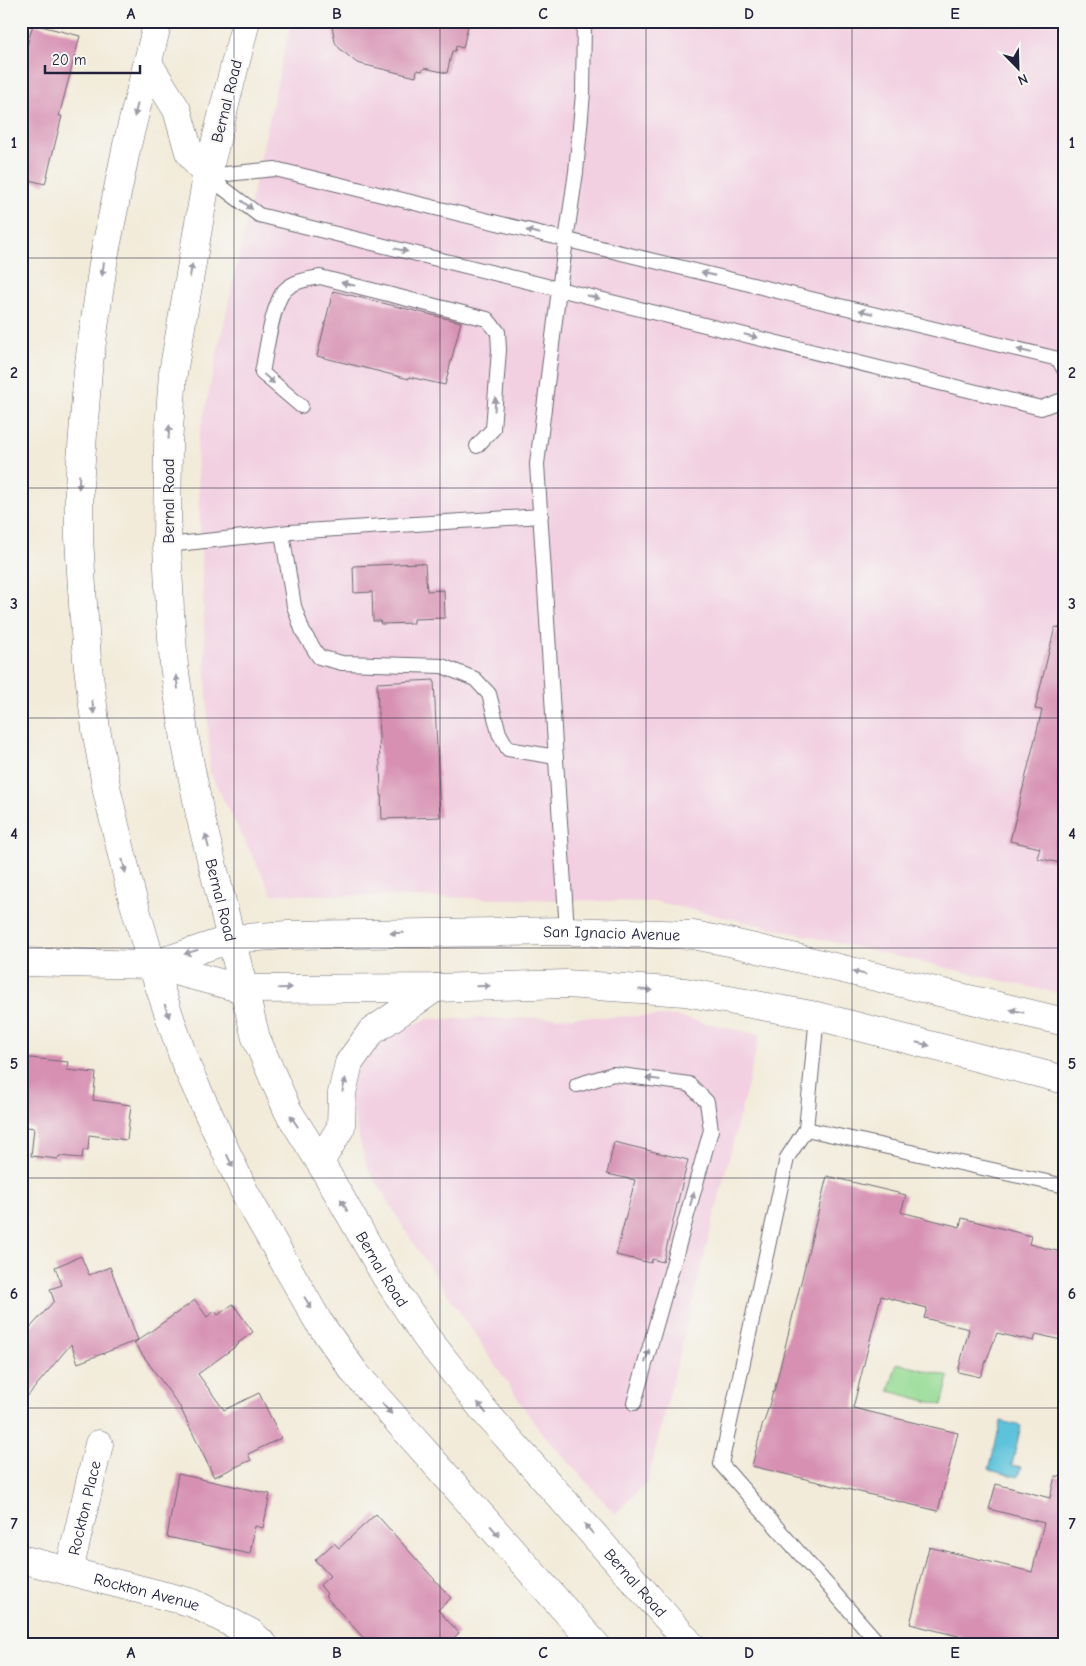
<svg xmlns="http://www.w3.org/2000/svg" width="1086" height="1666" viewBox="0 0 1086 1666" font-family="'Comic Neue',sans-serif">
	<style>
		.built { fill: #f2cfe1 }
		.green { fill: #97dc95; stroke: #5c7f68 }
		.water { fill: #5dc3db; stroke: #40728b }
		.building { fill: #d790b2 }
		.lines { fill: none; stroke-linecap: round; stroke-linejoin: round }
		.service-casing { stroke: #6b6872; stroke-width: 16 }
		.minor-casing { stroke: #6b6872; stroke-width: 29 }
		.tertiary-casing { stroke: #6b6872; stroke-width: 29 }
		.secondary-casing { stroke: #6b6872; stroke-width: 29 }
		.service { stroke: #fff; stroke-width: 14 }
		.minor { stroke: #fff; stroke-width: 28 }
		.tertiary { stroke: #fff; stroke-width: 28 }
		.secondary { stroke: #fff; stroke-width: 28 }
		.oneway { fill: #9c9ca7 }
		.grid { fill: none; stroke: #22223b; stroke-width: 1; stroke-opacity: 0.55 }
		.labels { text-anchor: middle; stroke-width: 4; stroke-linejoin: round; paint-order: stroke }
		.street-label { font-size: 16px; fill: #22223b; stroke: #f6f6f2 }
		.neatline { fill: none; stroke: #22223b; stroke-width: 2 }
		.grid-label { font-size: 16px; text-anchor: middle; font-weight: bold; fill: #22223b }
	</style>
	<rect width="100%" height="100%" fill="#f6f6f2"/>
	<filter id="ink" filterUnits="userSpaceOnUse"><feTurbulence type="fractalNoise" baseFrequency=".02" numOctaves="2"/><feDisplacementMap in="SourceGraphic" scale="10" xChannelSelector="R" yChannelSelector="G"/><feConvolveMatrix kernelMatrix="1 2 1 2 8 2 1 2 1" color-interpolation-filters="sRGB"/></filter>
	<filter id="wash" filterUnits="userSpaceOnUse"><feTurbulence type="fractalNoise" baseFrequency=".0096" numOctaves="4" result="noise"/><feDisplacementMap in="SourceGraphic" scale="20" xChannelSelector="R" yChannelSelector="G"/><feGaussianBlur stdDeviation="1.12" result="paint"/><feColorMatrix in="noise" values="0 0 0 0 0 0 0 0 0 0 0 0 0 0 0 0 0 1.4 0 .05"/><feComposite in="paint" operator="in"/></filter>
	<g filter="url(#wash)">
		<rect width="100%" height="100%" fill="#f2ebd9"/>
		<path class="built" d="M291,21H1065V995L658,902L272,894L210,773L197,445Z
			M674,1016L760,1035L647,1483L615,1514L537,1427L414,1244L367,1167L345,1086L378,1038L428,1019Z"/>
		<path class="green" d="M897,1363L949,1377L942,1405L889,1391Z"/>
		<path class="water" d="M1001,1421L1021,1426L1012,1465L1021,1467L1018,1477L989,1470Z"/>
		<g id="blocks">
			<path class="building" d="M331,21H469L463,48L456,46L455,51H452L447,73L424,68L422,71L417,70L416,77L357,63L340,49L335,42Z
				M33,24L80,36L59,116H62L45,184L21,178V68Z
				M333,291L461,322L445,385L409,377V379L317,356Z
				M419,563L425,564L427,591L444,590L445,618L414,619V623L381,624L380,621H373L372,592L354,593L353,566Z
				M1055,627L1065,629V864L1037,858L1040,848L1010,841L1042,710L1035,709Z
				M434,680L440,817L382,819L377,683Z
				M21,1057L68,1062L67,1070L96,1073L93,1100L131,1105L127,1140L89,1135L88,1150H83L82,1158L59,1156L58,1159L31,1156L34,1128L21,1126Z
				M614,1142L688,1160L663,1262L652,1259L651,1263L616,1255L635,1180L607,1174Z
				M827,1176L906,1195L901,1212L960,1227L962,1218L1031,1236L1029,1244L1065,1253V1341L1036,1334L1034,1341L1022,1338V1339L997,1333L980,1377L958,1372L969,1329L924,1318L927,1308L881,1296L853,1408L958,1433L938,1511L752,1466L763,1422H764L773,1392H774Z
				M81,1256L89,1275L110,1267L138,1340L78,1363L71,1344L21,1404V1338L54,1301L50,1289L62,1285L55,1267Z
				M195,1300L207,1317L215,1311L218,1315L233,1304L253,1332L238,1343L239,1344L198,1374L224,1410L259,1393L281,1438L248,1454L251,1460L214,1477L180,1407L134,1343Z
				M178,1474L270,1494L263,1528L255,1526L250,1554L167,1537Z
				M1055,1476L1065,1477V1645H994L910,1624L929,1547L1032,1572L1044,1523L989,1509L996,1484L1050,1498Z
				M376,1514L451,1598L438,1610L459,1633L446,1645H370L325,1596L327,1594L320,1585L330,1576L315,1560L334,1543L339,1548Z"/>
		</g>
	</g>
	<g filter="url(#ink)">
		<use href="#blocks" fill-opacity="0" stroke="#6b6872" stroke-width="1"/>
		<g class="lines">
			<g class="service-casing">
				<path id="service" d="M207,176L259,215L1041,408L1065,399
					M207,176L275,169L1058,359L1065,371
					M301,406L262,373C266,353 272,305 284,291C293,281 308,279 320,277L487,319L498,332L499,350L493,429L477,446
					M282,533L294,606L303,632L319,657L342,663L442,666L475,679L489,694L499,733L508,749L556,757
					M167,545L290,532L541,516
					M567,931L537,464L559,289L576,172L583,93L584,21
					M577,1085L613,1074L689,1084L707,1102L711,1130L634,1403
					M806,1129L817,1016
					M880,1645L721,1464L787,1158L806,1129L1065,1186"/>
			</g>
			<g class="minor-casing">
				<g id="minor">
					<path id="s1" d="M21,1559L193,1603L251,1633L264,1645"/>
					<path id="s2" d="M69,1571L99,1444"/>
				</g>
			</g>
			<g class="tertiary-casing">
				<g id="tertiary">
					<path d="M21,962L152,965L243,989L435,988L566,984L685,992L817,1016L1065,1080"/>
					<path id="s3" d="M152,965L231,939L287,935L567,931L693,935L729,942L1065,1022"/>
				</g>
			</g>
			<g class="secondary-casing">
				<g id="secondary">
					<path d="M158,21L127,145L104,257L88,370L79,486V538L83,604L87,659L96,729L107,791L131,893L152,965L186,1065L246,1195L318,1321L355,1373L596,1645"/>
					<path id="s4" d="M246,21L207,176L173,373L168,444L167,545L170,610L174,666L185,739L200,815L256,1038L288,1111L320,1162L386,1277L426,1337L486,1413L691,1645"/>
					<path d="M148,63L177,110L189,152L207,176"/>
					<path d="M320,1162L341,1127L342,1093L349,1063L371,1032L435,988"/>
				</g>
			</g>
			<use href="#service" class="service"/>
			<use href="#minor" class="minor"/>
			<use href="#tertiary" class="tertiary"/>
			<use href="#secondary" class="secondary"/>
		</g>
		<defs><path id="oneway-solid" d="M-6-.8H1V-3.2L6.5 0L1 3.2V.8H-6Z" transform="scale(1.25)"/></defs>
		<g class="oneway">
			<use href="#oneway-solid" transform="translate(136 110) rotate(104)"/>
			<use href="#oneway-solid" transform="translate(247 205) rotate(38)"/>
			<use href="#oneway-solid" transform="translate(533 232) rotate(-166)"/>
			<use href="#oneway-solid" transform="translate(401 250) rotate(14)"/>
			<use href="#oneway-solid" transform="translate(103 269) rotate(98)"/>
			<use href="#oneway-solid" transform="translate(191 271) rotate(-80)"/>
			<use href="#oneway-solid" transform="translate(708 274) rotate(-166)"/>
			<use href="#oneway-solid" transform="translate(348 284) rotate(-166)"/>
			<use href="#oneway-solid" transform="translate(593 297) rotate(14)"/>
			<use href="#oneway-solid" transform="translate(866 312) rotate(-166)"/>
			<use href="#oneway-solid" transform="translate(751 336) rotate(14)"/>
			<use href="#oneway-solid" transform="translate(1024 351) rotate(-166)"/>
			<use href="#oneway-solid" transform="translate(269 379) rotate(41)"/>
			<use href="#oneway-solid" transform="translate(495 404) rotate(-86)"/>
			<use href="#oneway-solid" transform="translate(169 432) rotate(-86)"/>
			<use href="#oneway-solid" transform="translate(79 482) rotate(92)"/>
			<use href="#oneway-solid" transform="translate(177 682) rotate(-98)"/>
			<use href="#oneway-solid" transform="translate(93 707) rotate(83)"/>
			<use href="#oneway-solid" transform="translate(207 841) rotate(-104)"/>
			<use href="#oneway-solid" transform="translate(124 866) rotate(77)"/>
			<use href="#oneway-solid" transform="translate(397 933) rotate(179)"/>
			<use href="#oneway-solid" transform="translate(191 952) rotate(162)"/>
			<use href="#oneway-solid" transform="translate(859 973) rotate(-167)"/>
			<use href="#oneway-solid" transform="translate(483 986) rotate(-1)"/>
			<use href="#oneway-solid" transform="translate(285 988) rotate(-1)"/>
			<use href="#oneway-solid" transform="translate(646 990) rotate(4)"/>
			<use href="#oneway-solid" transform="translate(167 1011) rotate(71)"/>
			<use href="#oneway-solid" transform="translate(1017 1011) rotate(-167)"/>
			<use href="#oneway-solid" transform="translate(923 1044) rotate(14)"/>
			<use href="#oneway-solid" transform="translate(653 1079) rotate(-172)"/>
			<use href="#oneway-solid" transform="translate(344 1085) rotate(-76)"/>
			<use href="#oneway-solid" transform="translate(294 1121) rotate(-123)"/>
			<use href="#oneway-solid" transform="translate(230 1161) rotate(64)"/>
			<use href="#oneway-solid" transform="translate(692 1199) rotate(-74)"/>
			<use href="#oneway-solid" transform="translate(344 1205) rotate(-119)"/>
			<use href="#oneway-solid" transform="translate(308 1303) rotate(59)"/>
			<use href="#oneway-solid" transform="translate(647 1356) rotate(-74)"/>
			<use href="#oneway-solid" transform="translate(482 1408) rotate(-128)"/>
			<use href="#oneway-solid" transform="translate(387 1409) rotate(48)"/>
			<use href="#oneway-solid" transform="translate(589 1529) rotate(-131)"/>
			<use href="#oneway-solid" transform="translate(495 1531) rotate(49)"/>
		</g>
	</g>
	<path class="grid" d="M234,21V1645M440,21V1645M646,21V1645M852,21V1645M21,258H1065M21,488H1065M21,718H1065M21,948H1065M21,1178H1065M21,1408H1065"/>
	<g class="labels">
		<g class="street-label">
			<text transform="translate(226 101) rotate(-76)" y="6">Bernal Road</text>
			<text transform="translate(168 501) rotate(-90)" y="6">Bernal Road</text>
			<text dy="6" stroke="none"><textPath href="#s4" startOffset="892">Bernal Road</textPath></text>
			<text dy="6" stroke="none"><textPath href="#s3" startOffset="464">San Ignacio Avenue</textPath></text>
			<text dy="6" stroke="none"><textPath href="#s4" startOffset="1298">Bernal Road</textPath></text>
			<text dy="6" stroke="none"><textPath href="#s2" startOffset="65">Rockton Place</textPath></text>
			<text dy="6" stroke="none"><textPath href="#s4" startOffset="1702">Bernal Road</textPath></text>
			<text dy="6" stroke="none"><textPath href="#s1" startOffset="130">Rockton Avenue</textPath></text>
		</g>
	</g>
	<rect width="1086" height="1666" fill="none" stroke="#f6f6f2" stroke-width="55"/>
	<g transform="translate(1018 68) rotate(157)" stroke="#f6f6f2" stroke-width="4" paint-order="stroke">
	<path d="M0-4L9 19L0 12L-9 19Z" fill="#22223b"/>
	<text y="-8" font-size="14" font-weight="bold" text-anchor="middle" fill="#22223b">N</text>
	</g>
	<path d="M45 65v8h95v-8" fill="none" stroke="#22223b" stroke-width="2.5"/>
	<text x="52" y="65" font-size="15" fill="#22223b" stroke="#f6f6f2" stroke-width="4" paint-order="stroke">20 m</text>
	<rect x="28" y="28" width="1030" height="1610" class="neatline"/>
	<g class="grid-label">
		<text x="131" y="19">A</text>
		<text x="337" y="19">B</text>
		<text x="543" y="19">C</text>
		<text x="749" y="19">D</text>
		<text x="955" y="19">E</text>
		<text x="14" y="148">1</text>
		<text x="1072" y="148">1</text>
		<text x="14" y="378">2</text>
		<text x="1072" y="378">2</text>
		<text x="14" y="609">3</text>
		<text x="1072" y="609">3</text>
		<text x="14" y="839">4</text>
		<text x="1072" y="839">4</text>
		<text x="14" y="1069">5</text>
		<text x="1072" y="1069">5</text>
		<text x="14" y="1299">6</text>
		<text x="1072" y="1299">6</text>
		<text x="14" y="1529">7</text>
		<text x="1072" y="1529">7</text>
		<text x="131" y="1658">A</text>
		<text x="337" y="1658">B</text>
		<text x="543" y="1658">C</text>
		<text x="749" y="1658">D</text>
		<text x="955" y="1658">E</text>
	</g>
</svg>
